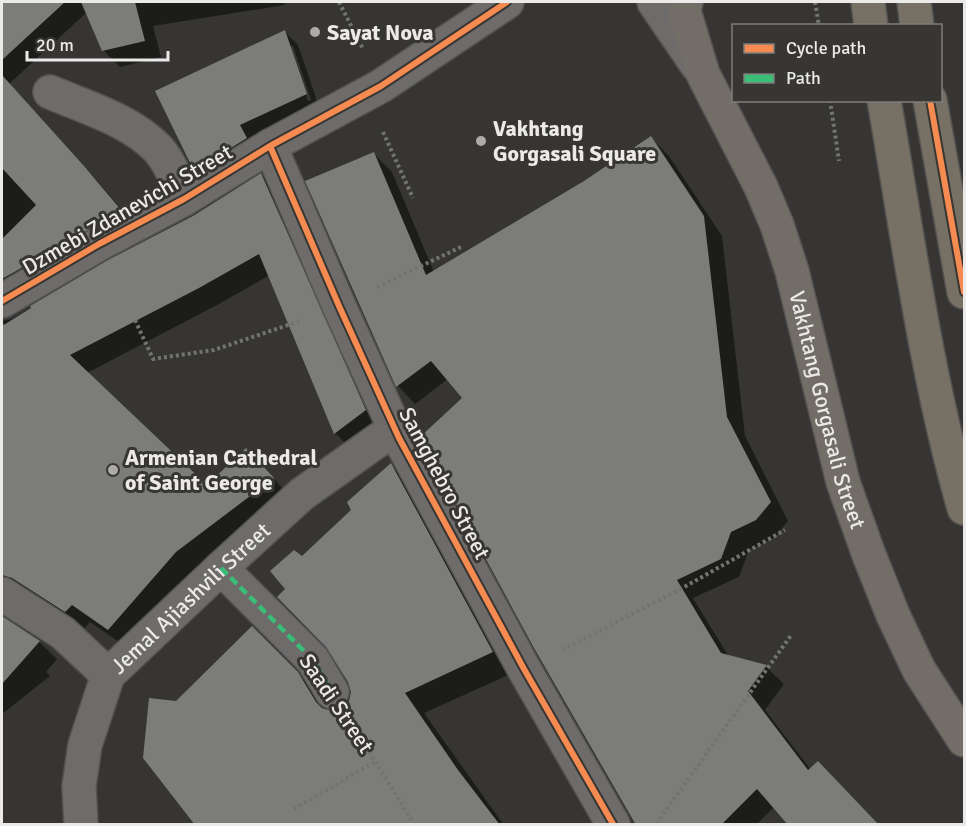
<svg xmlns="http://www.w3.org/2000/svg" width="966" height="826" viewBox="0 0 966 826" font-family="Signika,sans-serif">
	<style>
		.shadow { fill: #0007; fill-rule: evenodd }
		.building { fill: #7c7c7b }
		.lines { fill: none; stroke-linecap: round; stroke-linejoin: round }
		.minor-casing { stroke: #545352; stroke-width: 36 }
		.major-casing { stroke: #545352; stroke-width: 36 }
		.highway-casing { stroke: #545352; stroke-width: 36 }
		.path { stroke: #737372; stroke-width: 4; stroke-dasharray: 3 3; stroke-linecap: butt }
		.minor { stroke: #6d6c6b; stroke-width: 33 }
		.major { stroke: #726e67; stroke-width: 33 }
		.highway { stroke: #777064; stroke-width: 33 }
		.quiet { stroke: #3abd76; stroke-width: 4.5; stroke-dasharray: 9 4.5; stroke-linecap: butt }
		.cycleway-casing { stroke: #373633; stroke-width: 10 }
		.cycleway { stroke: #f68b52; stroke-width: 6 }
		.poi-dot { fill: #acabaa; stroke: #373633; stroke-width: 2 }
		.labels { text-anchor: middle; stroke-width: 6; stroke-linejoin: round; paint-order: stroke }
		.poi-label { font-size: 22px; font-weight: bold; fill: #ebeae9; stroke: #373633; text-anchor: start }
		.street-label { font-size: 22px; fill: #ebeae9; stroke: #373633 }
	</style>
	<rect width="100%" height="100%" fill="#363534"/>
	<path class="shadow" d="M2,2H284L285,5L153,26L161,57L120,67L103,50L87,12L9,84L100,184L137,228L2,309Z
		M285,32L298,45L319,107L208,183L195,170ZM289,46H293L311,100L308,101Z
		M651,138L669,156L722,236L745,436L788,521L774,538L749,550L739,577L693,598L729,657L766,667L784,684L765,710L811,770L757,824H668L464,399L448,379L415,404L398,386L374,154L392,172L434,272L584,182Z
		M261,175L279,193L383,428L353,451L335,433L270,275L217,305L87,373L207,488L264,468L283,489V503L194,570L126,647L90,622L84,629L32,596L2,609V327L5,325L2,321L12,319L109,262L194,217Z
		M391,465L411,485L513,673L424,713L503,824H197L176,702L252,628L318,694L328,711L333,712L342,710L349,702L352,692L350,682L287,589L302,558L352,510Z
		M2,615V618L39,642L57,659L46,672L50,676L2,714Z"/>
	<path class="building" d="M2,2H65L2,60Z
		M81,2H135L145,41L102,51Z
		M285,30L307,94L240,125L247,138L194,171L155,91Z
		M2,75L84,166L122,211L2,279V239L36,205L2,168Z
		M651,136L704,216L727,417L771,502L756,520L731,532L721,559L677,580L721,653L767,665L748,691L808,770L818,761L879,825H788L757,789L721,825H636L534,648L420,437L462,398L431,361L396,387L305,181L374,152L426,275L584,181Z
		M261,173L366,410L334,434L259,254L199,288L70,355L207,485L246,448L274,478L176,552L108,630L72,605L65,612L12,578L2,575V326L31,308L30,306L108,260L193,216Z
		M391,463L493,652L405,693L458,770L500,825H195L143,758L149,698L176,701L252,626L298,672L316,702L322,708L332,711L342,708L349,701L351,692L348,682L326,647L277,597L285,589L270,571L294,550L302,556L351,510L347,502Z
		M2,616L40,641L2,684Z"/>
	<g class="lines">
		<g class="minor-casing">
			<g id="minor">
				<path d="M654,2L697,65"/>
				<path d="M50,92C87,108 130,120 158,149C170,162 178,183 184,199"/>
				<path d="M270,146L339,306L399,438L524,669L613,824"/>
				<path d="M2,301L99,244L184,199L270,146L381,86L507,2"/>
				<path d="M221,568L313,660L332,692"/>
				<path d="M2,594L63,633L108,675"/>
				<path id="s1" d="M81,824L79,786L85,745L108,675L221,568L302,494L394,429"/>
			</g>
		</g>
		<g class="major-casing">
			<g id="major">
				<path id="s2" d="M686,2L684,11L703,74L761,187L777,225L792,271L843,482L869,555L893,615L919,670L964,740"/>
			</g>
		</g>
		<g class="highway-casing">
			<path id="highway" d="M868,2L871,26
				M914,2L917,26
				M884,100C908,237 926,375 964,508
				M930,100L964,292"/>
		</g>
		<path class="path" d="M339,2L363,49
			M815,2L819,26
			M830,100L839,161
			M383,132L413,198
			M377,287L463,246
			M135,320L153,359L214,350L300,321
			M562,650L679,590L785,530
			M353,726L414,824
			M294,809L375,762
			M656,824L792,634"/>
		<use href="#minor" class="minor"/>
		<use href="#major" class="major"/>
		<use href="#highway" class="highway"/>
		<path class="quiet" d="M221,568L313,660L332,692"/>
		<g class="cycleway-casing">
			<path id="cycleway" d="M930,100L964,292
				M270,146L339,306L399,438L524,669L613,824
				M2,301L99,244L184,199L270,146L381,86L507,2"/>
		</g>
		<use href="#cycleway" class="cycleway"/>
	</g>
	<g class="poi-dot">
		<circle cx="315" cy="32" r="6"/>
		<circle cx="481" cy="141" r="6"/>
		<circle cx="113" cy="470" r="6"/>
	</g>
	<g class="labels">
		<g class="poi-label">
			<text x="327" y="40">Sayat Nova</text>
			<text x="493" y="136">Vakhtang<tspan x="493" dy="25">Gorgasali Square</tspan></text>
			<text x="125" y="465">Armenian Cathedral<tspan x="125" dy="25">of Saint George</tspan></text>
		</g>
		<g class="street-label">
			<text transform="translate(127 209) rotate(-30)" y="8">Dzmebi Zdanevichi Street</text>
			<text dy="8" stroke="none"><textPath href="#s2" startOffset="435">Vakhtang Gorgasali Street</textPath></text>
			<text transform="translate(445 483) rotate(62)" y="8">Samghebro Street</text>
			<text dy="8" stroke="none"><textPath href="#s1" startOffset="266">Jemal Ajiashvili Street</textPath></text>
			<text transform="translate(337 703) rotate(56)" y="8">Saadi Street</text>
		</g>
	</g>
	<rect width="966" height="826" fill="none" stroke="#ebeae9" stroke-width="6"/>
	<rect x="732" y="24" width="210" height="78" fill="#373633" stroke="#7f7e7c" stroke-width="1.5"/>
	<rect x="744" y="44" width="30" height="9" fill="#f68b52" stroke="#7f7e7c" stroke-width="1.5"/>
	<text x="786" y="54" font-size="18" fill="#ebeae9">Cycle path</text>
	<rect x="744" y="74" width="30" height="9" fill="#3abd76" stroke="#7f7e7c" stroke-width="1.5"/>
	<text x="786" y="84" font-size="18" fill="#ebeae9">Path</text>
	<path d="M27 51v9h141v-9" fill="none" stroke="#ebeae9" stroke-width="3"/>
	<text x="36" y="51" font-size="18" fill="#ebeae9" stroke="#373633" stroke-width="4.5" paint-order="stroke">20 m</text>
</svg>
